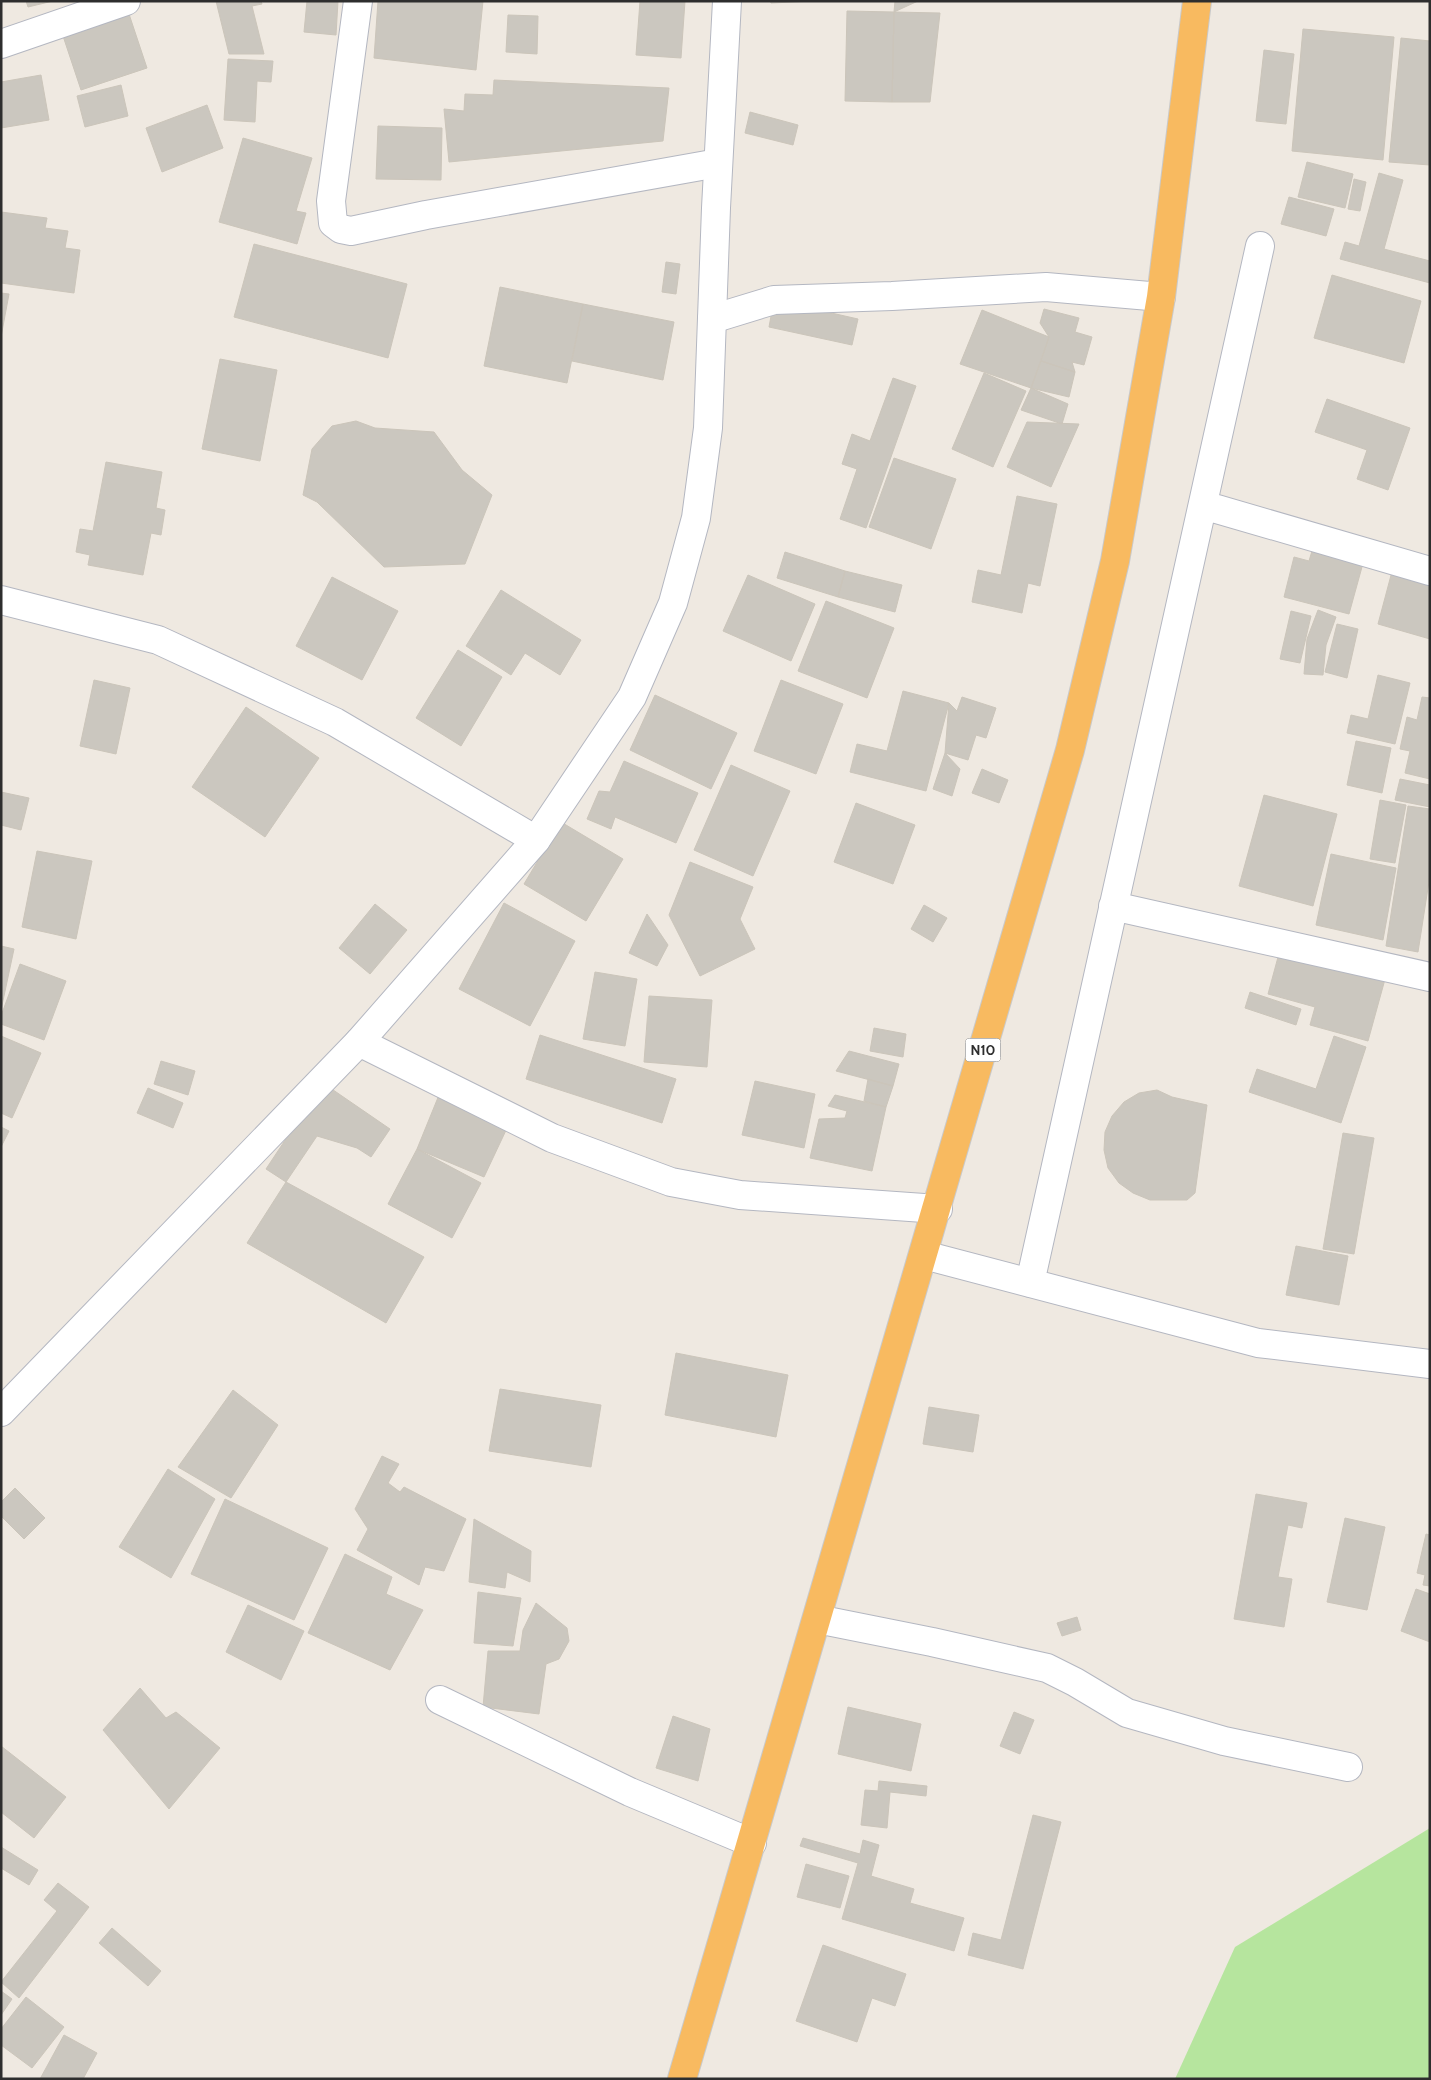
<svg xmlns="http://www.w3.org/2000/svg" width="1431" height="2080" viewBox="0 0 1431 2080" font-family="Cabin,sans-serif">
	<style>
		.green { fill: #b6e59e }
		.building { fill: #cbc7bf; stroke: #cbc5ba }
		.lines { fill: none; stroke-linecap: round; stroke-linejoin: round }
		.minor-casing { stroke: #b4b7c1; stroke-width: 30 }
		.secondary-casing { stroke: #b4b7c1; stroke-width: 30 }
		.trunk-casing { stroke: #c9c9c9; stroke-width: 30 }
		.minor { stroke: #fff; stroke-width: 28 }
		.secondary { stroke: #fff; stroke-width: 28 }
		.trunk { stroke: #f8ba60; stroke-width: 28 }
		.labels { text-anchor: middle; stroke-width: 4; stroke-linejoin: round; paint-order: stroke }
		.shield { fill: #fff; stroke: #6d6d6d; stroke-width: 1 }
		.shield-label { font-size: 14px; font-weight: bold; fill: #2e2e2e }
	</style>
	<rect width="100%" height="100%" fill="#efe9e1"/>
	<path class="green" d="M1430,1828V2079H1175L1235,1947Z"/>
	<path class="building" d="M26,1H53L28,7Z
		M216,1H261L262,4L252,6L264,54H229Z
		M307,1H338L336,35L304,32Z
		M378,1H483L476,70L374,58Z
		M640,1H685L681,58L636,55Z
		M770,1H814L771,3Z
		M895,1H918L894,12Z
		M128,11L147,68L81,90L62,33Z
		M847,11L894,12L892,102L845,101Z
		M894,12L940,13L930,102H892Z
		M508,15L538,16L537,54L506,52Z
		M1303,29L1394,37L1383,160L1292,151Z
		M1401,38L1430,41V165L1389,162Z
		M1264,50L1294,54L1286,124L1256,121Z
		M228,59L273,61L271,82L257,81L255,122L224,120Z
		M41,75L49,120L1,128V82Z
		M494,80L669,88L663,141L449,162L444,109L464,111L465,94L493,95Z
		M121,85L128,116L85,127L77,96Z
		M207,105L223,148L162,172L146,128Z
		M750,112L798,125L793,145L745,133Z
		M378,126L442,128L441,180L376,179Z
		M243,138L312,158L296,211L306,213L297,244L219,222Z
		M1307,162L1353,174L1345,208L1298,197Z
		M1379,173L1403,180L1384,249L1430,261V283L1340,259L1345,242L1359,246Z
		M1354,179L1366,182L1360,211L1348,209Z
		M1289,197L1334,209L1326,236L1281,224Z
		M1,212L47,218L45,228L68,231L65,248L80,250L74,293L1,283Z
		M254,244L407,284L388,358L234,317Z
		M666,262L680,264L676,294L662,292Z
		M1332,275L1421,301L1404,363L1314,338Z
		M500,287L583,304L567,383L484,366Z
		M1,293L9,294L1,337Z
		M774,300L858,319L852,345L769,327Z
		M583,304L674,322L663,380L572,361Z
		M1044,309L1079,318L1075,332L1092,337L1084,365L1072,362L1075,372L1041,361L1049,337L1040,323Z
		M982,310L1049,337L1031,388L960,364Z
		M220,359L277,370L260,461L202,449Z
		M1041,361L1075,372L1069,397L1031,388Z
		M984,373L1026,391L993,467L952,449Z
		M893,378L916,386L866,528L840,519L857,469L842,464L852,434L870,441Z
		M1031,388L1068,404L1062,424L1021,410Z
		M1327,399L1410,428L1388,490L1357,479L1367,450L1315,432Z
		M356,421L375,428L434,432L462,470L492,495L465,564L384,567L317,502L303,495L312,449L332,426Z
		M1027,422L1079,424L1051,487L1007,467Z
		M894,458L956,479L931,549L869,527Z
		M106,462L162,472L156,508L165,510L161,535L151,533L143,575L88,565L90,555L76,552L80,529L93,531Z
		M1017,496L1057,504L1040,586L1028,583L1022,613L972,602L978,570L1001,575Z
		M1315,541L1365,556L1349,614L1284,597L1294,557L1309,561Z
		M785,552L845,571L838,597L777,578Z
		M1394,564L1430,574V639L1378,624Z
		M845,571L902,585L895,612L838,597Z
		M748,575L815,604L791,661L723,631Z
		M332,577L398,611L362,680L296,646Z
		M501,590L581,640L560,675L525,653L511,675L466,646Z
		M826,601L894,628L867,698L798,671Z
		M1318,610L1336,617L1326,645L1323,675L1304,674L1307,639Z
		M1291,611L1311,616L1300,663L1280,659Z
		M1337,624L1358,629L1347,678L1325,672Z
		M458,650L502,677L461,746L416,718Z
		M1378,675L1410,683L1395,744L1347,733L1351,715L1368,719Z
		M94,680L130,688L116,754L80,746Z
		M781,680L843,704L816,774L754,751Z
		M903,691L949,703L926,791L850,772L857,744L887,751Z
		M655,695L737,733L711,789L630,750Z
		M962,697L996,708L986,738L976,735L968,760L945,753L949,703L957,711Z
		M1422,697L1430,698V779L1405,773L1410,751L1400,749L1407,717L1417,720Z
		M246,707L319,758L265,837L192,787Z
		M1356,741L1391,748L1382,793L1347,785Z
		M945,753L960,769L952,796L933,789Z
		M624,761L698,793L676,843L615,817L611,829L587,819L599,791L610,792Z
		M731,765L790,791L753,876L694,850Z
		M982,769L1008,780L999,803L972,793Z
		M1400,779L1430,785V807L1395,800Z
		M1,792L29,798L21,830L1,825Z
		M1264,795L1337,814L1313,906L1239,886Z
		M1380,800L1406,805L1395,863L1370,859Z
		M856,803L915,825L893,884L834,862Z
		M1408,806L1430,809V875L1418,952L1386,946Z
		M561,822L623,859L586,921L524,884Z
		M37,851L92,861L76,939L22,927Z
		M1331,854L1396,868L1383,940L1316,925Z
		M690,862L753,887L740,919L755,949L700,976L669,915Z
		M504,903L575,941L530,1026L459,989Z
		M375,904L407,930L370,974L339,948Z
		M924,905L947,918L933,942L911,929Z
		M647,914L668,945L657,966L629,953Z
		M1,946L14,949L1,1010Z
		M1281,946L1387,972L1368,1041L1310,1025L1315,1007L1268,994Z
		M20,964L66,981L44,1040L1,1024V1016Z
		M595,972L637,979L625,1046L583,1039Z
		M1250,992L1301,1009L1296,1025L1245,1008Z
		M649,996L712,1000L707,1067L644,1062Z
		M874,1028L906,1034L903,1057L870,1051Z
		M540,1035L676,1079L662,1123L526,1079Z
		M1,1036L41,1053L12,1118L1,1113Z
		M1334,1036L1366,1047L1341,1123L1249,1092L1257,1069L1316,1089Z
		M849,1051L899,1064L893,1086L836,1071Z
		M161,1061L195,1071L188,1095L154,1084Z
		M868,1079L893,1086L886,1107L864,1101Z
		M755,1081L815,1094L804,1148L742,1135Z
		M323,1083L390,1129L371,1157L357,1148L317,1136L286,1182L266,1169Z
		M148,1088L183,1103L173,1128L137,1113Z
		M1157,1090L1172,1097L1207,1105L1195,1193L1187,1200H1150L1133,1193L1119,1183L1108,1168L1104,1150L1105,1132L1112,1116L1124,1102L1139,1093Z
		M439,1095L508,1126L484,1177L417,1149Z
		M835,1095L886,1107L872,1171L810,1158L819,1119L845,1118L847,1111L828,1106Z
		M1,1127L9,1131L1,1147Z
		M1343,1133L1374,1138L1354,1254L1323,1249Z
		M417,1149L481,1183L452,1238L388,1204Z
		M286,1182L424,1257L386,1323L247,1243Z
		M1296,1246L1348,1256L1339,1305L1286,1295Z
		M676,1353L788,1375L776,1437L665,1415Z
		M500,1389L601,1405L591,1467L489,1451Z
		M233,1390L278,1425L231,1498L178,1467Z
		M929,1407L979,1415L973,1452L923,1444Z
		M382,1456L399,1464L388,1483L400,1492L404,1487L466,1519L444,1571L425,1567L419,1585L357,1550L368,1529L355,1509Z
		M168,1469L215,1499L171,1578L119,1547Z
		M15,1488L45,1518L24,1539L1,1516V1502Z
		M1256,1494L1307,1503L1302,1528L1288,1525L1278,1577L1292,1579L1284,1627L1234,1619Z
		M225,1499L328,1548L294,1620L191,1574Z
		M1345,1518L1385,1527L1367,1610L1327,1602Z
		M474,1519L531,1551L530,1582L507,1572L505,1588L469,1582Z
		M1426,1534L1430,1535V1586L1423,1585L1425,1575L1417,1573Z
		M345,1554L392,1577L386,1594L423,1610L390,1670L308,1633Z
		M1416,1589L1430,1594V1642L1401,1631Z
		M478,1592L521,1598L513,1646L474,1643Z
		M536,1603L567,1628L569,1641L559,1659L546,1664L539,1714L483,1707L488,1651H520L523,1630Z
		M248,1605L304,1631L281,1680L226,1652Z
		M1077,1617L1081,1630L1062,1636L1057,1623Z
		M140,1688L166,1718L176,1712L220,1748L169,1809L103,1730Z
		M848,1707L921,1724L911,1771L838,1754Z
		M1014,1712L1034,1720L1020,1754L1000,1746Z
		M673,1716L710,1729L698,1781L656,1768Z
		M1,1746L66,1797L34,1838L1,1812Z
		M879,1781L927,1786L926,1796L890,1792L887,1828L861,1825L865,1790L878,1791Z
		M1033,1815L1061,1822L1023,1969L968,1955L973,1933L1001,1940Z
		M803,1838L860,1854L863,1840L879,1845L871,1876L914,1889L910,1903L964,1918L954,1951L842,1919L858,1863L800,1846Z
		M1,1847L38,1870L29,1885L1,1868Z
		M806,1864L849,1876L840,1908L797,1897Z
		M58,1883L89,1907L19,1998L1,1982L57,1911L44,1900Z
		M112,1928L161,1971L148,1986L99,1943Z
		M823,1945L906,1974L895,2006L872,1998L857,2042L796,2021Z
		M1,1991L12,1999L1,2015Z
		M26,1997L64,2027L32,2068L1,2045V2029Z
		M64,2035L97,2053L83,2079H40Z"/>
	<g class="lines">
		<g class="minor-casing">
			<path id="minor" d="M358,1L331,201L333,223L341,229L351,231L426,215L718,163
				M1,44L126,1
				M712,319L774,300L892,296L1046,287L1161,297
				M1203,505L1430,571
				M1,600L158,640L335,722L536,840
				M1113,906L1430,977
				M359,1042L552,1138L671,1182L740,1195L938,1209
				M924,1255L1258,1343L1430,1364
				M1030,1283L1260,246
				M817,1619L932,1642L1047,1668L1075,1682L1127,1713L1224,1741L1348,1767
				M440,1700L630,1792L752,1843"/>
		</g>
		<g class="secondary-casing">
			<path id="secondary" d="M1,1412L359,1042L536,840L632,697L673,603L696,518L708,428L716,208L727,1"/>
		</g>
		<g class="trunk-casing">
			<path id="trunk" d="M682,2079L1070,750L1115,561L1161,297L1197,1"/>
		</g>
		<use href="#minor" class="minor"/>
		<use href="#secondary" class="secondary"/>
		<use href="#trunk" class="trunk"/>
	</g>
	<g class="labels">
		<rect class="shield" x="965.5" y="1038.5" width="35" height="23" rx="4"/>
		<g class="shield-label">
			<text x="983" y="1055">N10</text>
		</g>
	</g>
	<rect width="1431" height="2080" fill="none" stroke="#2e2e2e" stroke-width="5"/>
</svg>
